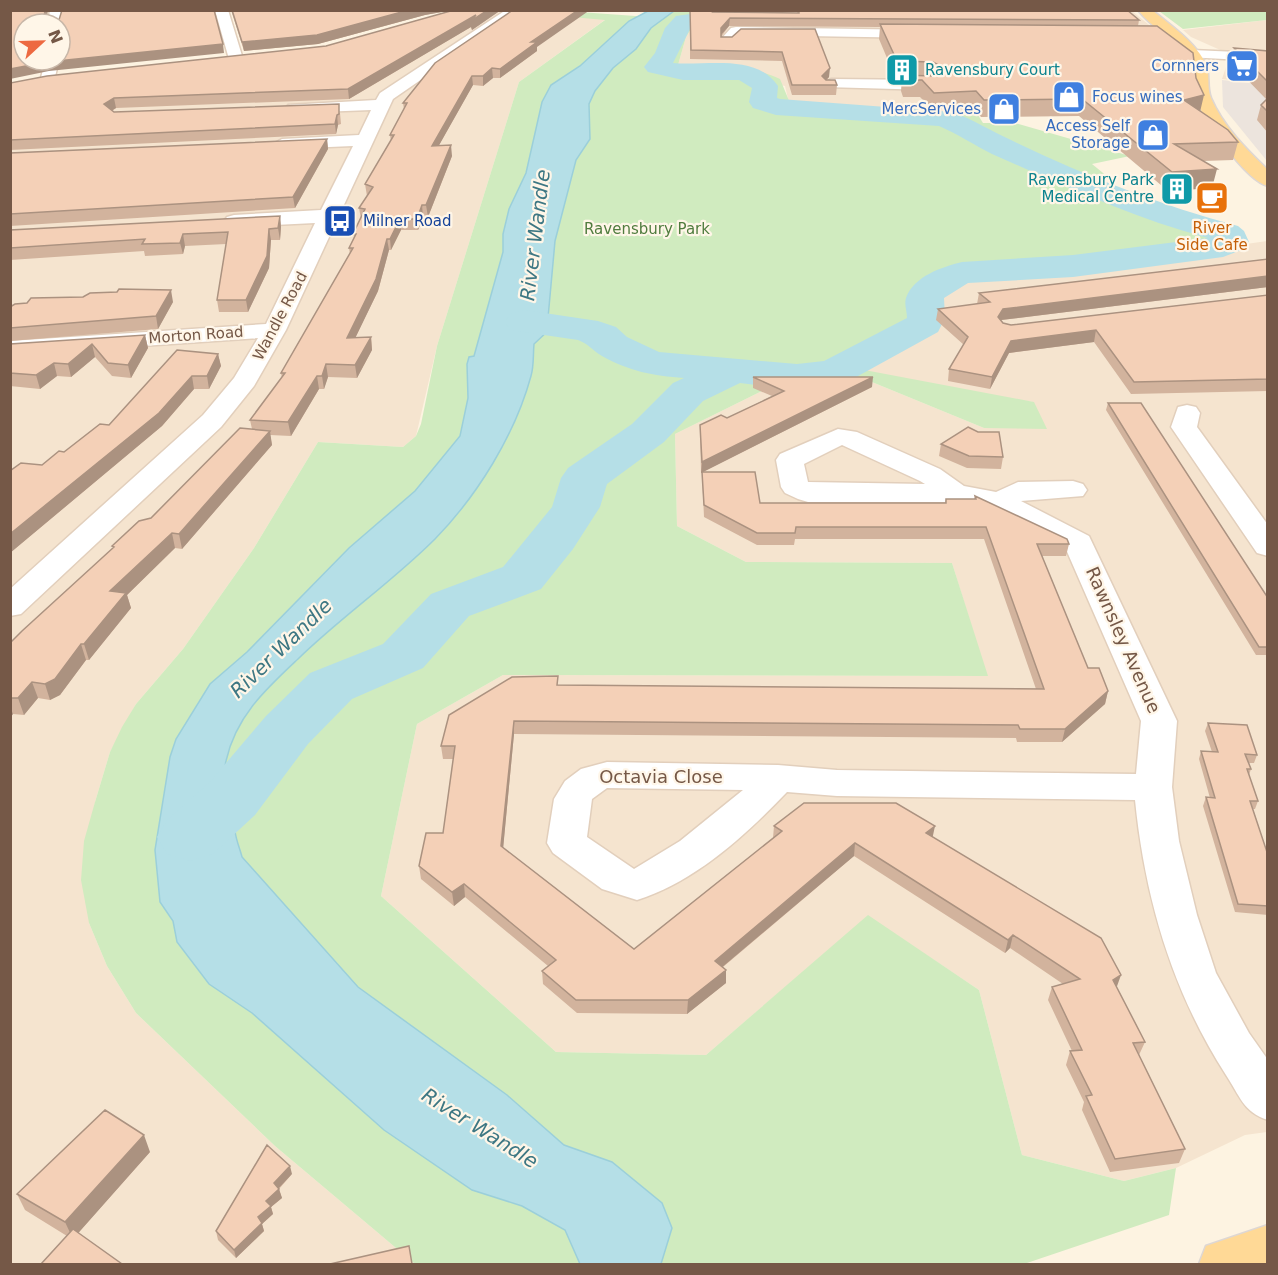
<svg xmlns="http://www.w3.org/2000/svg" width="1278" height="1275" viewBox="0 0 1278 1275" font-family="'DejaVu Sans',sans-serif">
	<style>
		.residential { fill: #f5e4cf }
		.industrial { fill: #ece4dd }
		.green { fill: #d0ebbf }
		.water { fill: #b5dfe7; stroke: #9bcfda; stroke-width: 1.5 }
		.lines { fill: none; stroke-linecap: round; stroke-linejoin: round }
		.river { fill: #b5dfe7; fill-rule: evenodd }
		.minor-casing { stroke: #e2cfbc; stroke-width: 3 }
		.major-casing { stroke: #ded7d3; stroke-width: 3 }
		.minor { fill: #fff; fill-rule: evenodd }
		.major { fill: #ffd996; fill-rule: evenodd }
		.wall { fill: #d2b39d }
		.shaded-wall { fill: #ab9280 }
		.building { fill: #f4d0b7; stroke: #ab9280; stroke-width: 1.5; fill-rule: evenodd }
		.labels { text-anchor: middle; stroke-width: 4.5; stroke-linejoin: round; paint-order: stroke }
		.far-shop-label { font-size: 15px; fill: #366cbe; stroke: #fff6e8; text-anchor: end }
		.far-culture-label { font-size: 15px; fill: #0d838f; stroke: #fff6e8; text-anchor: start }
		.far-transit-label { font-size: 15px; fill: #164399; stroke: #fff6e8; text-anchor: start }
		.far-food-label { font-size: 15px; fill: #c56008; stroke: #fff6e8 }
		.far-park-label { font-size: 15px; fill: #507c3e; stroke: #fff6e8 }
		.far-street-label { font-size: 15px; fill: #755847; stroke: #fff6e8 }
		.street-label { font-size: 18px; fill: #755847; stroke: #fff6e8 }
		.water-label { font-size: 20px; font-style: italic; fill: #3d7783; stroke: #fff6e8 }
	</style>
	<rect width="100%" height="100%" fill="#fdf3e1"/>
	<path class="residential" d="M786,10L1132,11L1159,33L937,65L978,115L789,103L785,86L678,65L686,37L691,29L787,16Z
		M493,11L606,19L519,82L437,346L416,436L403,447L318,442L254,548L183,649L136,704L110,752L95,802L89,923L107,966L136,1013L275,1146L415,1264H11L10,90L266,59Z
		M1267,20V84L1222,79L1229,58L1227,53L1191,37L1183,30Z
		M1267,241V1132L1245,1135L1176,1168L1124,1181L1022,1155L979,990L868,916L706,1055L556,1052L381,896L417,724L503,675L987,676L952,563L746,562L677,526L675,434L786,379L867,380L984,428L1033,402L838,375L928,325L934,320L933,315L941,310L930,295L968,274L1079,268Z"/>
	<path class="industrial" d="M1222,80L1267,85V161L1223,107Z"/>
	<path class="green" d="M565,11L664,18L674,11H786L787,17L691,29L686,37L678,65C713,66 748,64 780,79L790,103L978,115L983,123H1015L1130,156L1092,164L1108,177L1098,183L1168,215L1231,232L1247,245L1079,268L968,274L930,295L929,300L934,320L928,325L841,373L859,369L1034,402L1047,429L984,428L867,380L786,379L675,434L677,526L746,562L952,563L988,676L503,675L417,724L381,896L556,1052L706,1055L868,915L979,990L1022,1155L1124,1181L1176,1168L1169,1215L1024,1264H415L275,1146L136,1013L107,966L89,923L81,880L84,841L95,802L110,752L122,727L136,704L183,649L254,548L318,442L403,447L416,436L421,424L437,346L519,82L605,20L527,13Z
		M1159,11H1267V20L1183,29Z"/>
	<path class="water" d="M648,11H674L651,28L636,49L613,68L595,91L589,104L590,139L576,160L555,241L548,318L551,328L534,344C533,355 534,366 531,376C515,435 477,496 435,539C392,582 341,617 298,659C266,689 236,716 226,761C221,781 234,793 236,813C237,819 234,825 235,831C236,840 240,849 242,857L358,987L507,1095L564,1145L612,1162L662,1203L672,1228L661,1264H580L565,1230L522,1206L472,1190L384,1130L252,1013L209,984L177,942L173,921L160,902L155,850L170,757L176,739L210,684L247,652L349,548L415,491L460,436L468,398L467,364L469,357L474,356L503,252V234L509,209L526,173L542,102L551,85L580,66L629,21Z"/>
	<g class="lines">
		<path class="river" d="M718,10H762L757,19L749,21L691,27L673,63C707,66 756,53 778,86L777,98L780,99L953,112C974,120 991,131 1011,140C1083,175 1160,205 1238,226L1244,231L1249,242L1244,249L1223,257L1073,277L968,283L944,298L945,318L938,332L849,381L797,390L740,383L703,401L664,442L607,484L600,507L573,549L541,589L469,616L423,668L352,699L308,744L255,815L213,854L190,861L167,854L157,837L167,820L209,783L266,716L310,673L383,644L431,594L503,567L552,507L561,478L568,468L632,424L673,383L684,378C653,376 629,371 602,356C593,351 589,344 578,340L510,330L505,322L510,314L524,310L598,321L616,327L627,337L659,352L797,364L824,361L907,318C907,311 904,304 906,298C914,276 942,267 962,262L1073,255L1208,238C1133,218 1063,185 992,154C974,145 958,134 939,126L776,115L753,108L749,102L752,88L739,80H683L648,72L644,67L655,53L665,28L676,16Z"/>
		<g class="minor-casing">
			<path id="minor" d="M50,10H64L60,27V24H48Z
				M215,10H228L243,59L241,62H231L229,59Z
				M506,10H522L393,99L286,330L254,386L221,427L21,614L10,616V589L203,415L234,378L258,338L10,355V341L266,324L315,223L234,227L227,225L224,221L227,217L234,215L321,210L353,146L282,149L273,144L282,139L359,135L371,110L294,113L286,108L288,105L376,100L380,93Z
				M736,27L924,30L931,34L924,38L740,35L732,44H722V38L731,28Z
				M1192,50L1261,53L1266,54L1268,58L1261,61L1187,57L1185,54L1187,51Z
				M45,60H59L54,81L49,83L41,78Z
				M831,79L931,80L939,85L931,90L825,87L823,84Z
				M1187,405L1196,407L1200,413L1197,427L1268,525V556L1257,553L1171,427L1178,407Z
				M838,429L857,432L940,469L964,486L996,492L1018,482L1073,481L1083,484L1087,490L1083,496L1021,501L1089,536L1177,721L1172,787L1179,841L1197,915L1216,973L1249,1033L1268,1060V1120C1243,1112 1240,1096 1226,1075C1172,991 1145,899 1135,800L837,796L787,792C746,835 695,882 637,900L602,889L553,853L547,843L554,799L565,781L581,769L607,762L778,765L837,770L1136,774L1141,721L1065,547L991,509L955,502H808L798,499L785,493L781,487L776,460L780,454ZM842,445L920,481L925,484L808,482L804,464ZM607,788L743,790L680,841L634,869L587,837L592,799Z"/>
		</g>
		<g class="major-casing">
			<path id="major" d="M1138,10H1152C1171,26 1193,40 1205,62C1211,73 1206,86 1211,98C1223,126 1246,149 1268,170V186C1246,181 1200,116 1194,94C1191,82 1195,70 1188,58C1174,39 1152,28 1138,10Z
				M1268,1225V1264H1199L1206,1246Z"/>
		</g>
		<use href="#minor" class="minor"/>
		<use href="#major" class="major"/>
	</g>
	<path class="wall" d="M231,10H453L425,15L318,44L244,51Z
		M454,10H501L472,30L471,27L349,99L116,108L112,111L114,112L340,113L341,124L338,125L336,134L10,150V83L326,46Z
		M690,10H723L721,12L797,13V10H1127L1139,20L1138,26L1196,78L1200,111L1238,142L1233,160L1203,161L1212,188L1168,191L1079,116L981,117L974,108L932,109L920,97H903L901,91L902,77H895L879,39L880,27L729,26L721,37H732L741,29L829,77L827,80L837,85L836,95H792L782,61L690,59Z
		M537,47V51L500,78H493L483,86L473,85L439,145L452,156L428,217H423L418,230H401L391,250H389L378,291L355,338L371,337L372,350L357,378L328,377L324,389H319L291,436L270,435L272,445L182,549L175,548L127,595L131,608L89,660H86L60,695L50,700L38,698L24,715L13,714L10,718V643L113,548L112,546L151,518L252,429L250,420L282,378L281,373L350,254L349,248L354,237L353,234L361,219L359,208L367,196L365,184L391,141L390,135L404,109L403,103Z
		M1234,48L1268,51V133L1257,120L1261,105L1266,99L1230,62Z
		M327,139L328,149L295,208L10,226V153Z
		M280,216L281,227L280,240H271L269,268L248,312H219L217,300L226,244L185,246L183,254L145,256L144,251L10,260V230Z
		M1268,259V287L1001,320L1003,323L1011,325L1268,295V391L1131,394L1094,342L1009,353L990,389L948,381L949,369L964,345L936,320L938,309L977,304L979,293Z
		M173,302L158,329L10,341V307Z
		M145,335L148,348L131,378L112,376L95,357L71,377L57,376L40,389L10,386V344Z
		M218,354L221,366L209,389H194L162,426L10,553V471L42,465L109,425Z
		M753,377L872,387L703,472L760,503H945L946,499H974L975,496L1069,544L1066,556H1042L1088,668L1108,691L1105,704L1062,742H1017L1016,738L514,734L503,848L634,949L773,838L774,826L933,837L1117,988L1145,1042L1139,1055L1185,1149L1179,1163L1110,1172L1082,1110L1084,1102L1066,1065L1070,1051H1072L1048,1000L1052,987L1063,984L1010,948L1005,953L854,856L723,967L726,970V983L687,1014L577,1013L543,984L542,971L548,966L465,897L454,906L421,879L419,866L443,833L453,759H443L441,746L558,685L1036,689L984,539H795L794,545H757L704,517L702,473H701L700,425L727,418L772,396L753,388Z
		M1108,403L1268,598V655H1256L1106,410Z
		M978,432L1003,457L1001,469L967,468L939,456L941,444Z
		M1208,723L1257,755L1254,763H1249L1251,769L1249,775L1258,801L1255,809H1253L1268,855V915L1235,912L1203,806L1206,797L1210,798L1199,759L1201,751L1212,752L1205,731Z
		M150,1152L78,1233L67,1236L25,1210L17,1194Z
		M292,1174L279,1189L282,1198L271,1207L273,1214L262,1224L264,1231L236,1258L218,1240L216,1231Z"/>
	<path class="shaded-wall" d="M45,10H48L46,24L44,17Z
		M409,10H453L425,15L318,44L244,51L242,42Z
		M488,10H501L472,30L471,27L349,99L348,89L476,15Z
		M578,10H590L537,47V51L500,78V69L531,42Z
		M715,10H723L713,21V12Z
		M730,18L729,26L720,36L721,28Z
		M223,44L224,53L49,71L10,79V69L47,62Z
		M492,68L493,78L483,86V76Z
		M830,68L829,77L821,85L822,76Z
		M472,76L473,85L433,156L432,146Z
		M1204,95L1200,112L1184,100Z
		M114,98L116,108L106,114L104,104Z
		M337,115L338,125L336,134L335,124Z
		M327,139L328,149L295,208L293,197Z
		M451,145L452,156L428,217L426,205Z
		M1217,169L1212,188L1168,191L1172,172Z
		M422,205L423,217L418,230L417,219Z
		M280,216L281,227L280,240L278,228Z
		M400,219L401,230L391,250L390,239Z
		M269,229L271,240L269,268L248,312L246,300Z
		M183,234L185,246L183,254L180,243Z
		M387,239L389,250L378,291L349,351L347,338Z
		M1268,276V287L1001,320L996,328L998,317L1003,309Z
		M171,290L173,302L158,329L156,316Z
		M1096,330L1094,342L1009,353L990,389L992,377L1011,341Z
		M145,335L148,348L131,378L128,365Z
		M371,337L372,350L357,378L355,365Z
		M92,344L95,357L71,377L68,364Z
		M218,354L221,366L209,389L207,376Z
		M54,363L57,376L40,389L36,375Z
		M326,364L328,377L324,389L322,376Z
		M192,376L194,389L162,426L10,553V534Z
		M317,376L319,389L291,436L288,422Z
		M873,377L872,387L701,473L702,462Z
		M270,431L272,445L182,549L179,534Z
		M172,533L175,548L127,595L131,608L89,660L84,644L110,591Z
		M81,644L86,660L60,695L50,700L45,684Z
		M32,682L38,698L24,715L18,698Z
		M1108,691L1105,704L1062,742L1065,729Z
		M10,706L13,714L10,718Z
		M514,721V734L502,860L501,846Z
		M935,826L932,840L926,833Z
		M855,843L854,856L714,974L715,961Z
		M464,884L465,897L454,906L452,892Z
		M1013,935L1010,948L1005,953L1008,940Z
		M726,970V983L687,1014L688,1000Z
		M1121,975L1116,989L1113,980Z
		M144,1135L150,1152L73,1239L65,1222Z
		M290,1166L292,1174L276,1191L274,1183Z
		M279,1189L282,1198L271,1207L273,1214L262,1224L264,1231L236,1258L234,1250L258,1217L266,1201Z"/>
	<path class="building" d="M10,10H45L44,17L59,20L62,10H214L223,44L47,62L10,69ZM24,24H60V60H24Z
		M232,10H409L317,35L242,42Z
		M454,10H488L471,21L476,15L348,89L114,98L104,104L114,112L339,104V114L337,115L335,124L10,140V83L47,76L326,46Z
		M513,10H578L531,42H537L500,69L492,68L483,76H472L432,146L451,145L426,205H422L417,219H400L390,239H387L376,279L347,338L371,337L355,365L326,364L322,376H317L288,422L250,420L285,373H281L353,248H349L356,234H353L365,209L359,208L373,187L365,184L394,135H390L407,103H403L435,63Z
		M690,10H715L713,12L799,13V10H1127L1139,20L730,18L721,28V37H732L741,29H815L830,68L822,76L826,80H835L837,85H792L782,52L691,50Z
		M880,24L1157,26L1193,53L1196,78L1204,95L1184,100L1228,130L1238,142L1174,144L1217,169L1172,172L1082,99L984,100L976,91L934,93L922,80H905L902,75L933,76L942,71V67L933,62L897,61Z
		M1234,48L1268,51V82Z
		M1268,98V112L1261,105Z
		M327,139L293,197L10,214V153Z
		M280,216L278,228L269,229L267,256L246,300H217L228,232L183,234L180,243L142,244L145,239L10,248V230Z
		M1268,259V276L1003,309L998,317L1003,323L1011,325L1268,295V379L1134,382L1096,330L1011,341L992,377L949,369L968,337L938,309L990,302L979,293Z
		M119,289L171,290L156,316L10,328V307L15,304L27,303L31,298L83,297L90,293L117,292Z
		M145,335L128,365L108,363L92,344L68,364L54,363L36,375L10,373V344Z
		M177,350L218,354L207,376H192L159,413L10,534V471L21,463L42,465L59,451L64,452L100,424L109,425Z
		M753,377H873L702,462L700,425L721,415L727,418L784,391Z
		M1108,403H1141L1268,598V647H1259Z
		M968,427L978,432H999L1003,457L969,456L941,444Z
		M240,428L270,431L179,534L172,533L110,591L126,593L84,644H81L55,679L45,684L32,682L18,698H10V643L22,631L114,547L112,546L139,521L151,518Z
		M702,472H755L760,503H946V499H976L975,496L1067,539L1069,544H1037L1088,668H1099L1108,691L1065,729H1020L1018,725L514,721L501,846L634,949L782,831L774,826L804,803H896L935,826L926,833L1101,938L1121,975L1113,980L1145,1042L1133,1043L1185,1149L1115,1159L1086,1096L1092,1095L1070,1051L1082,1050L1052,987L1080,979L1013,935L1008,940L855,843L715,961L726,970L688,1000H576L542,971L556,960L464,884L452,892L419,866L426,833H443L455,746H441L449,715L512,677L558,676L557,685L1044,689L986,527H796L795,533H757L704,505Z
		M1208,723L1247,725L1257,755L1245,754L1251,769H1247L1258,801H1250L1268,855V906L1238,904L1206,797L1215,798L1201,751L1218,752Z
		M105,1110L144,1135L65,1222L17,1194Z
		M267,1145L290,1166L274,1183L279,1189L266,1201L271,1206L258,1217L262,1223L234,1250L216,1231Z
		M73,1229L122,1264H41Z
		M409,1246L412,1264H330Z"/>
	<defs>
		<g id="supermarket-square" transform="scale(1.725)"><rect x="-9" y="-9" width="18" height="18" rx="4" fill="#3f7fe0" stroke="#fff6e8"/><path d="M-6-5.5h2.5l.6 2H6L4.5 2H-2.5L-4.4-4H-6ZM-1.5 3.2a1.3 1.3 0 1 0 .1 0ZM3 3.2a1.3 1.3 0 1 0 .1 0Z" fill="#fff"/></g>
		<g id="building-square" transform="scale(1.725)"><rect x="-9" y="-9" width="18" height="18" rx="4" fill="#0f9aa8" stroke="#fff6e8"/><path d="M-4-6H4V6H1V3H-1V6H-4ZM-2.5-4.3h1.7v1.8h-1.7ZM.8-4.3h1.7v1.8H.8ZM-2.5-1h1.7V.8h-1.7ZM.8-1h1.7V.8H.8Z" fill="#fff"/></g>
		<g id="shop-square" transform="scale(1.725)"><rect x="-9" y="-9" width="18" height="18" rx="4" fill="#3f7fe0" stroke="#fff6e8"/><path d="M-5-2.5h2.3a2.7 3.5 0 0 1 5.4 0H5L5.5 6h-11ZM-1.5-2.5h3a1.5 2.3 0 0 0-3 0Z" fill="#fff"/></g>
		<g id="cafe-square" transform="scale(1.725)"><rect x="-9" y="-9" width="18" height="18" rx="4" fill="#e8710a" stroke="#fff6e8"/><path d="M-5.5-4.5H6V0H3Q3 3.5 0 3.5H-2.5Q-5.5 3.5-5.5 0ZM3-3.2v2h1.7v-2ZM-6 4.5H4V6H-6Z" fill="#fff"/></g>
		<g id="bus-square" transform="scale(1.725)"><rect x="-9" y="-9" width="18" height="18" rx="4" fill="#1a4fb4" stroke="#fff6e8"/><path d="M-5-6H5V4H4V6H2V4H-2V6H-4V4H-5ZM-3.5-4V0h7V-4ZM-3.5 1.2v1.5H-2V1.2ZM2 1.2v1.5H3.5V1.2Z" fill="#fff"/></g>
	</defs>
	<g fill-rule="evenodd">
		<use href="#supermarket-square" x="1242" y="66"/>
		<use href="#building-square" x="902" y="70"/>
		<use href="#shop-square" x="1069" y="97"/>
		<use href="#shop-square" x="1004" y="109"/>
		<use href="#shop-square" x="1153" y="135"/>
		<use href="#building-square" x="1177" y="189"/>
		<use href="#cafe-square" x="1212" y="198"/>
		<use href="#bus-square" x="340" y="221"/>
	</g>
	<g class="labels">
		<g class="far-shop-label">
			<text x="1219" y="71">Cornners</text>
			<text x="1092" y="102" text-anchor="start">Focus wines</text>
			<text x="981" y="114">MercServices</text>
			<text x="1130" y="131">Access Self<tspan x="1130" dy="17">Storage</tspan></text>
		</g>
		<g class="far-culture-label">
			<text x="925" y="75">Ravensbury Court</text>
			<text x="1154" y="185" text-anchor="end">Ravensbury Park<tspan x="1154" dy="17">Medical Centre</tspan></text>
		</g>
		<g class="far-transit-label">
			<text x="363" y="226">Milner Road</text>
		</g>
		<g class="far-food-label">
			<text x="1212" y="233">River<tspan x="1212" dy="17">Side Cafe</tspan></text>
		</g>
		<g class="far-park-label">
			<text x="647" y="234">Ravensbury Park</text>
		</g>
		<g class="far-street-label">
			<text transform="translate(280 316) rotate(-62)" y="5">Wandle Road</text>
			<text transform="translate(196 335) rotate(-4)" y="5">Morton Road</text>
		</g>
		<g class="street-label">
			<text transform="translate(1123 640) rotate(66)" y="6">Rawnsley Avenue</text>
			<text x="661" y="783">Octavia Close</text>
		</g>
		<g class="water-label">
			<text transform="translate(535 235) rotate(-83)" y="7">River Wandle</text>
			<text transform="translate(281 648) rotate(-44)" y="7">River Wandle</text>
			<text transform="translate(480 1128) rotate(32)" y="7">River Wandle</text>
		</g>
	</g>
	<rect width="1278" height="1275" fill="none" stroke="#755847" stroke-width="24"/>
	<g transform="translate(42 42) rotate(68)"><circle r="28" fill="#fff6e8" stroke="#c8b7a8" stroke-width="1.5"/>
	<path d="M0-4.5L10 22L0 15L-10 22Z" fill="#ed6940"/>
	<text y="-9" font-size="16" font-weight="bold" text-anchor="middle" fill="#755847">N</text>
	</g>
</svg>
